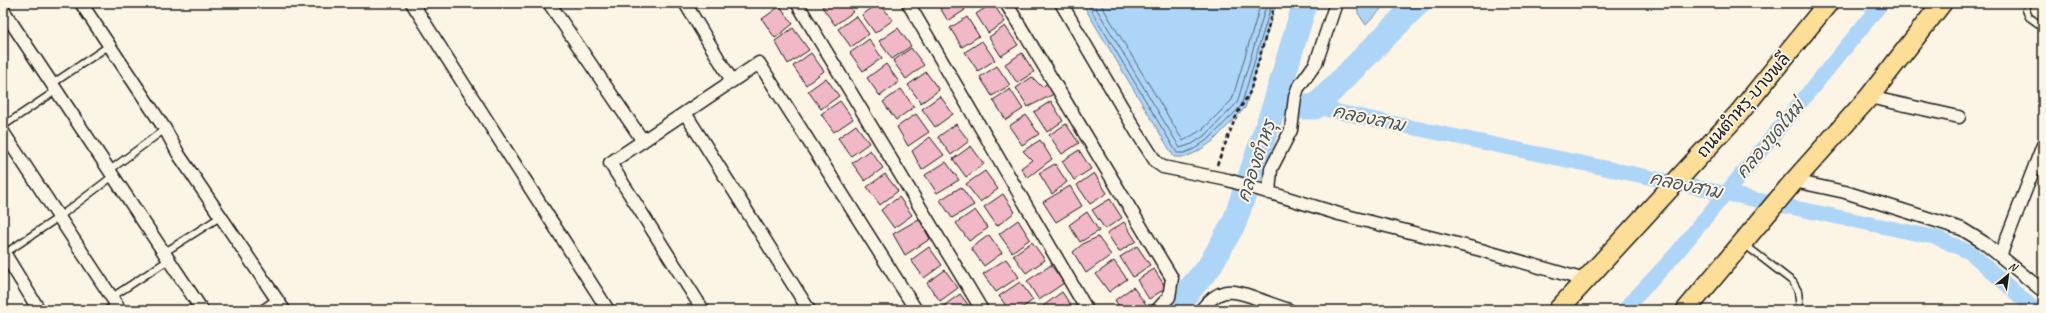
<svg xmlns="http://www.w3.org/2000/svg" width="2046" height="313" viewBox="0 0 2046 313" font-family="Caveat,'Playpen Sans Thai',sans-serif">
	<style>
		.water { fill: #add5f8; stroke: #738ba0 }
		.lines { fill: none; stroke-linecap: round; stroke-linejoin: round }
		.shore { stroke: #566674; stroke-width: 1 }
		.canal { stroke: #add5f8; stroke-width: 15 }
		.river { stroke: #add5f8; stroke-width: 25 }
		.building { fill: #f1b8c8; stroke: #1c1c1c }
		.service-casing { stroke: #1c1c1c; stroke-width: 9 }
		.minor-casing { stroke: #1c1c1c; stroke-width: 15 }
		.primary-casing { stroke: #1c1c1c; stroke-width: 22 }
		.path { stroke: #1c1c1c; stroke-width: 2.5; stroke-dasharray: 4 3; stroke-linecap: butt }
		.service { stroke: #fcf5e5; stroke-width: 6 }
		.minor { stroke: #fcf5e5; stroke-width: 12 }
		.primary { stroke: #fdde96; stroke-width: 19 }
		.labels { text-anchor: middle; stroke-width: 4; stroke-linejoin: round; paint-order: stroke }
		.street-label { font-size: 17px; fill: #1c1c1c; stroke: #fcf5e5 }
		.water-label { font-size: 18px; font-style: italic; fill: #48545e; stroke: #fcf5e5 }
	</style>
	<rect width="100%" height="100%" fill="#fcf5e5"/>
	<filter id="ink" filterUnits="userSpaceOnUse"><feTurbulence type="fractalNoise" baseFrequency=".025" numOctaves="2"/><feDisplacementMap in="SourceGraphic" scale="8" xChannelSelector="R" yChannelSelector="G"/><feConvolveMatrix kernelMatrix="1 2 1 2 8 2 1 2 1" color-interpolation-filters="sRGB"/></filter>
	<g filter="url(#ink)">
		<path class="water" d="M1082,3H1276L1245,108L1213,141L1197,152L1185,157H1174Z
			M1358,3H1387L1366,25L1358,13Z"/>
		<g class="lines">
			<path class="shore" d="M1087,3L1177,153H1184L1194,149L1210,138L1241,106L1272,3
				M1093,3L1180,148L1192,144L1207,134L1237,103L1267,3
				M1100,3L1183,141L1203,129L1232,100L1261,3"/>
			<path class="canal" d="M1315,107L1938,238L1971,253L2035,310
				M1624,310L1675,255L1882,3"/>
			<path class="river" d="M1274,107H1315L1418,3
				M1172,310L1209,267L1234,223L1274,107L1305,3"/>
		</g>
		<path class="building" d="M828,3H847L853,12L835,25L822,7Z
			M879,3L893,20L875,33L862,15Z
			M937,3H961L965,10L948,21Z
			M993,3L1005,22L988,33L976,14Z
			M780,6L793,24L775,38L762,19Z
			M856,16L869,34L851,47L838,29Z
			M967,17L979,36L962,47L950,28Z
			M1005,26L1018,45L1001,56L989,37Z
			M793,28L809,50L788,64L775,41Z
			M898,28L911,46L892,59L879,41Z
			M869,39L882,58L863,71L850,53Z
			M982,41L995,60L978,71L965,52Z
			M911,48L924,65L906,79L893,61Z
			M811,53L824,71L806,85L793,66Z
			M1022,53L1034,72L1017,83L1005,64Z
			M886,64L899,82L880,96L867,78Z
			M997,66L1010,85L992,96L980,77Z
			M926,72L939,90L921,103L908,85Z
			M1032,77L1042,87L1051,81L1056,93L1028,107L1016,88Z
			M826,78L839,96L821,109L808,91Z
			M901,89L914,107L896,120L883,102Z
			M1010,89L1023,109L1006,120L993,100Z
			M940,96L953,114L935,127L922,109Z
			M840,101L853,119L834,132L821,114Z
			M1051,101L1063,121L1047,132L1034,112Z
			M916,114L929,132L908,146L897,127Z
			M1026,115L1039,134L1022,145L1009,126Z
			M956,124L969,141L951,155L938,137Z
			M1066,124L1079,143L1062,154L1049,135Z
			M856,125L869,143L851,156L838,138Z
			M930,137L944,155L922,170L912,151Z
			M1040,140L1052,159L1027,178L1021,168L1032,160L1023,151Z
			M971,146L984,164L966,177L953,159Z
			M870,150L883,168L865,181L852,163Z
			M1079,150L1091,169L1074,180L1062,161Z
			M946,162L959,180L937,193L925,175Z
			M1055,164L1067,182L1052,194L1039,173Z
			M985,171L998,189L980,202L966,184Z
			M1094,173L1107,193L1090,204L1077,185Z
			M885,174L898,191L880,205L867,187Z
			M1070,186L1082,206L1056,222L1043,202Z
			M961,187L974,205L952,218L940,200Z
			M1003,194L1015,212L997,226L984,207Z
			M899,197L912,215L894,228L881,210Z
			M1110,199L1122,218L1105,229L1092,210Z
			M975,210L988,228L969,241L956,223Z
			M1087,212L1099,231L1080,242L1069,225Z
			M919,219L930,239L905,255L893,234Z
			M1018,220L1030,239L1012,252L999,234Z
			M1124,222L1136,241L1119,252L1107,233Z
			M989,235L1002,253L984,266L971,248Z
			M1098,237L1111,255L1086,273L1073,252L1084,243Z
			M1032,242L1045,260L1026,273L1013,255Z
			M1137,246L1150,265L1133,277L1120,257Z
			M929,247L942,265L924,278L911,260Z
			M1006,259L1019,277L996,292L983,274Z
			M1114,261L1127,279L1109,292L1096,274Z
			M1051,265L1064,283L1039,300L1027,281Z
			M1154,269L1166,288L1149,299L1137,280Z
			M945,270L958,288L940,301L927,283Z
			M1020,282L1033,300L1019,310H1009L999,296Z
			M1133,287L1148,307L1145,310H1121L1115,300Z
			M1062,292L1074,310H1047L1043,306Z
			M960,294L972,310H944L942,307Z"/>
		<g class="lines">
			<g class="service-casing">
				<path id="service" d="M2028,3L2026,10L2029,17L2043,27
					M52,84L110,45
					M3,126L57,90
					M110,170L165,129
					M1744,244L1793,282L1798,291L1800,310
					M165,252L220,217
					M4,254L59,217L113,176
					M112,297L170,259
					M107,310L116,304
					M260,310L276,299"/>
			</g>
			<g class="minor-casing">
				<path id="minor" d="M81,3L165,129L179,155L284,310
					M412,3L608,310
					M549,3L643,141
					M685,3L732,81
					M797,3L982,310
					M908,3L1087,310
					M1006,3L1172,278L1169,297L1157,310
					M1061,3L1136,131L1156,162L1163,167L1228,180L1339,214L1481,250L1585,280
					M3,10L202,310
					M1869,97L1959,117
					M685,113L809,310
					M3,132L120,310
					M1794,181L1845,192L1962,229L1983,242L2043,291
					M1269,193L1271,169L1291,130L1295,97L1298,88L1316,63L1336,3
					M3,251L39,310
					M2000,256L2043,145
					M703,310L610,163L759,63L916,310
					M1201,310C1218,289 1229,288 1253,297C1265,302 1277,306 1289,310"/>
			</g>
			<g class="primary-casing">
				<path id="primary" d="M1558,310L1739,113L1828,3
					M1686,310L1794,181L1869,97L1942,3"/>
			</g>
			<path class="path" d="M1217,165L1237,114L1250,92L1275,3"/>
			<use href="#service" class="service"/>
			<use href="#minor" class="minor"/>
			<use href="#primary" class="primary"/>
		</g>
	</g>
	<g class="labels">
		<g class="street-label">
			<text transform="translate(1743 105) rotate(-49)" y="6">ถนนตำหรุ-บางพลี</text>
		</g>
		<g class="water-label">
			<text transform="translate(1369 118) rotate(12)" y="6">คลองสาม</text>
			<text transform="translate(1770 139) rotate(-50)" y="6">คลองขุดใหม่</text>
			<text transform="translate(1256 161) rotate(-71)" y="6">คลองตำหรุ</text>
			<text transform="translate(1686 185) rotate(12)" y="6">คลองสาม</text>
		</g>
	</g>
	<rect width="2046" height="313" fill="none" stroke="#fcf5e5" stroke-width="16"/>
	<rect x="8" y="8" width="2030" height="297" fill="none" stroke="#1c1c1c" stroke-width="1.5" filter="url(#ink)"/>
	<g transform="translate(2008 275) rotate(29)" stroke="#fcf5e5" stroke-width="3" paint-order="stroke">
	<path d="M0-3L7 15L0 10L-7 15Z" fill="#1c1c1c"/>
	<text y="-6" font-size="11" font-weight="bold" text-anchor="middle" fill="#1c1c1c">N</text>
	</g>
</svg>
